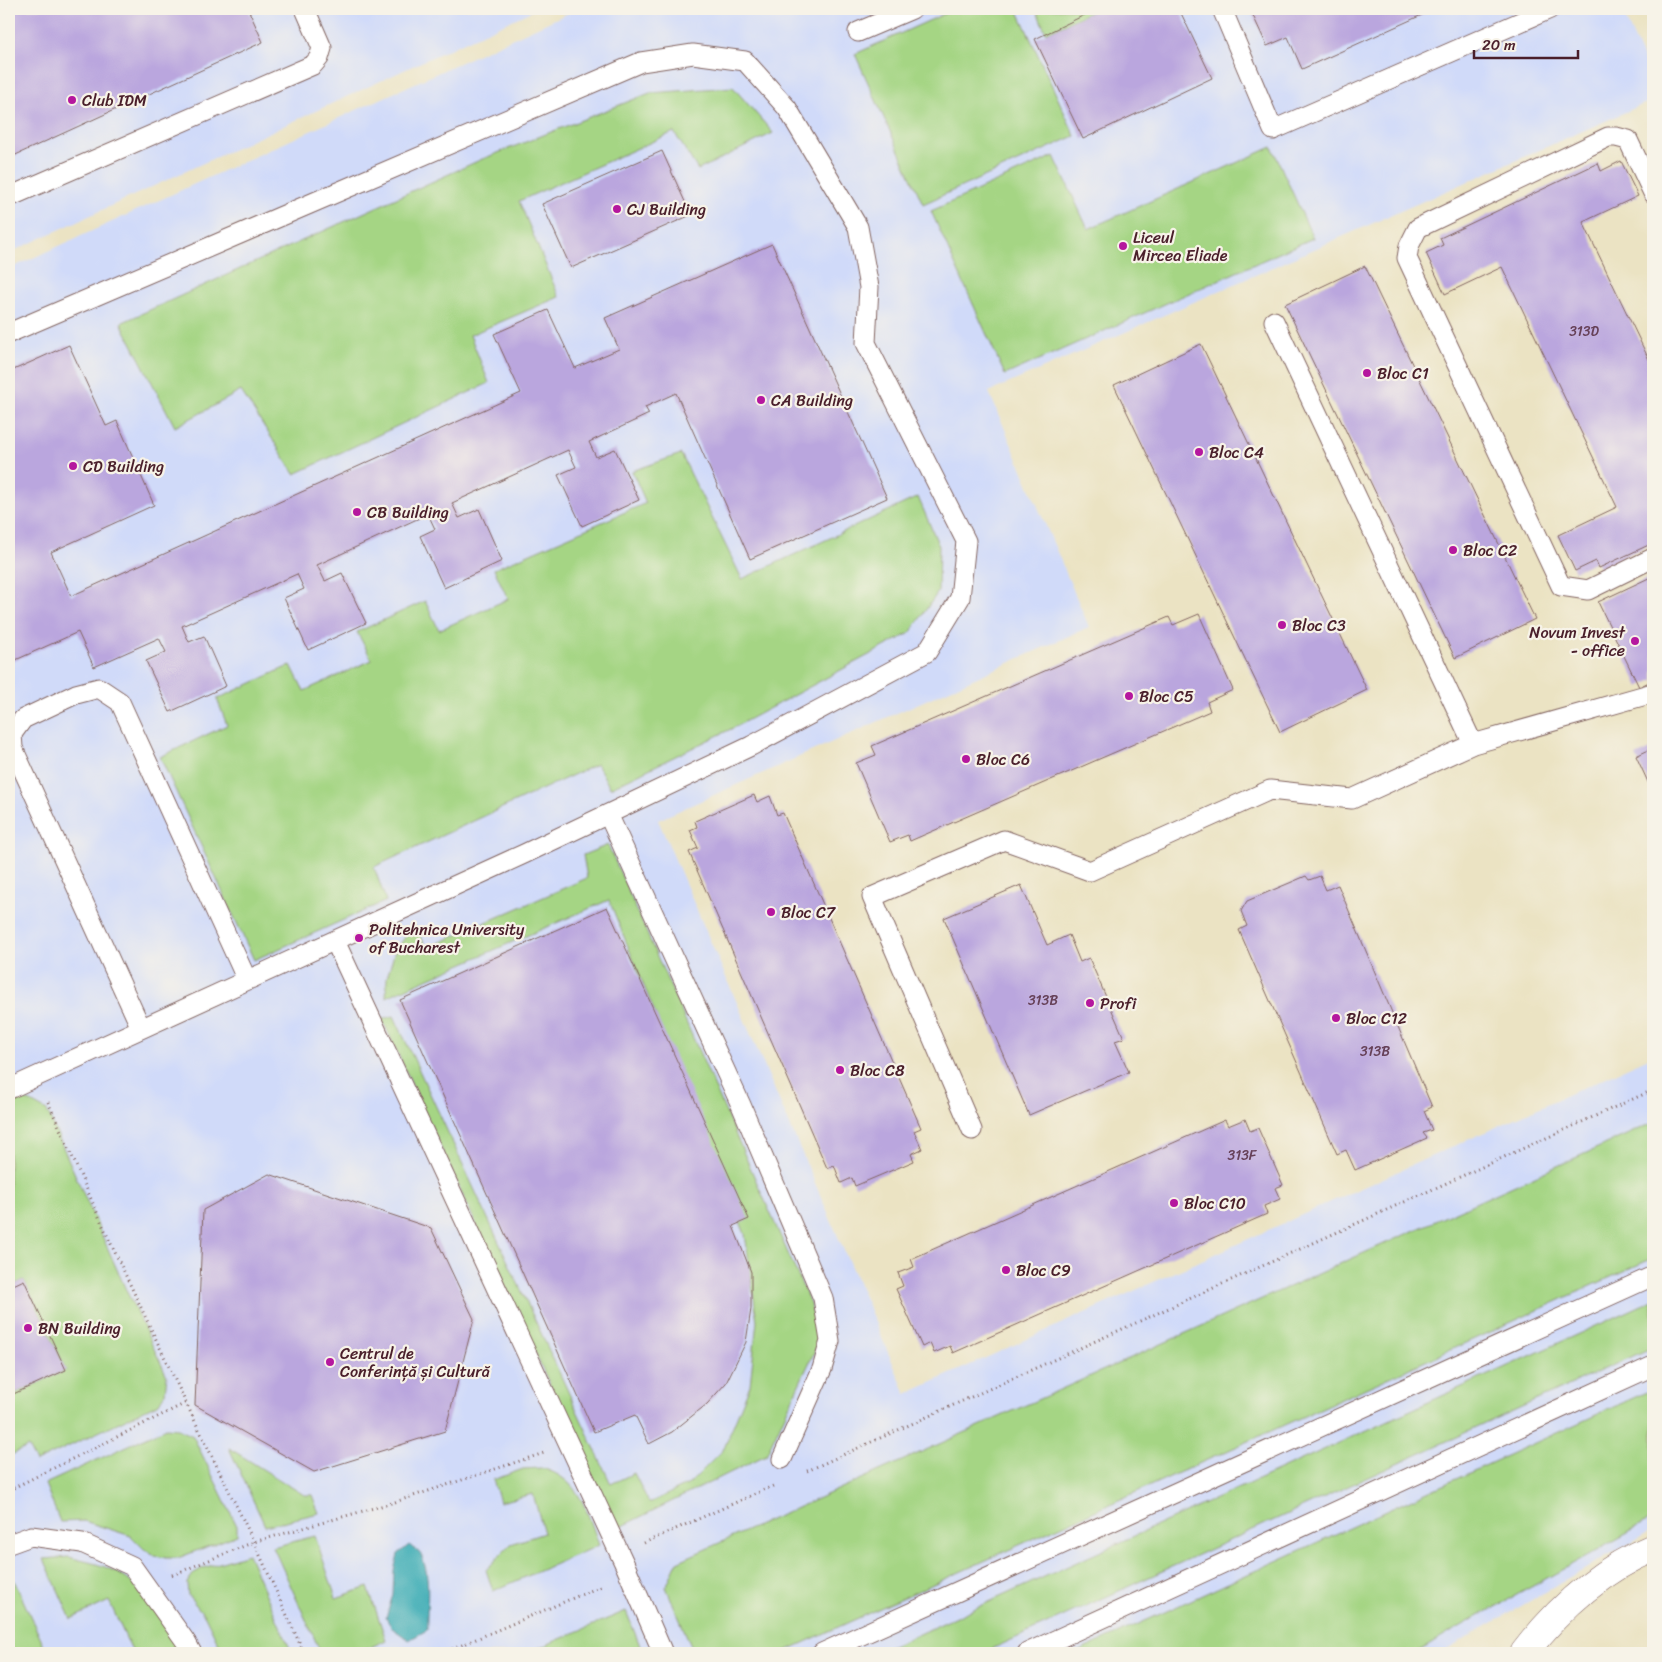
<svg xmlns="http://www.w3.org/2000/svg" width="1662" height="1662" viewBox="0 0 1662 1662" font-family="Sriracha,sans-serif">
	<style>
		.built { fill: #d0daf9 }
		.green { fill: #a5d584; stroke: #787a58 }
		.water { fill: #3bacb5; stroke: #426670 }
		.building { fill: #baa6de }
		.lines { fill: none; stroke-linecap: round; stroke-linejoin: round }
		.lane-casing { stroke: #826460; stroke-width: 21 }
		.street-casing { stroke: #826460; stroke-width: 29 }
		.path { stroke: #826460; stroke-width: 3; stroke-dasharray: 1 4; stroke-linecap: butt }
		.lane { stroke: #fff; stroke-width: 19 }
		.street { stroke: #fff; stroke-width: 28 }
		.poi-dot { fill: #b5179e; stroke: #f7f3e8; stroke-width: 2 }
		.labels { text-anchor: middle; stroke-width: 4.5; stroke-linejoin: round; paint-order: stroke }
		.number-label { font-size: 14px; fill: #664158 }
		.poi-label { font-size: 16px; fill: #4a1f2b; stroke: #f7f3e8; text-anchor: start }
	</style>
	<rect width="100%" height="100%" fill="#f7f3e8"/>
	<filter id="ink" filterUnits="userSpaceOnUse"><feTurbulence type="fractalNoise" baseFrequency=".02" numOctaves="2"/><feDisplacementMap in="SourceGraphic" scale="10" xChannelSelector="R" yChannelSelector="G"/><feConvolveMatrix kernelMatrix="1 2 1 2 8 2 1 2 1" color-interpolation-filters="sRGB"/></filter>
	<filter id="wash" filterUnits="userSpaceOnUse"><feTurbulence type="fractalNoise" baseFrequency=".0096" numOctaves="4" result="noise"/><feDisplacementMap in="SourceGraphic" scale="20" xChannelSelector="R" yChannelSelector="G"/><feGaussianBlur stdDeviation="1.12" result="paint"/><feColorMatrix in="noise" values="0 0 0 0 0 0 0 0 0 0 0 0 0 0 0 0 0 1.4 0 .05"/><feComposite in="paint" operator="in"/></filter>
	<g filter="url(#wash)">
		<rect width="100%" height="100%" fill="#ebe3c3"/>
		<path class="built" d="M9,9H536L9,253Z
			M577,9H1647L1625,18L1653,81V100L989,392L1089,627L658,820L906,1394L1653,1056V1530L1440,1653H9V269Z"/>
		<path class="green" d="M955,9H1017L1075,136L923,204L855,54Z
			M1036,9H1097L1046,33Z
			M733,87L773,133L698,170L674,132L519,201L559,297L470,335L489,383L295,474L241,391L175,427L121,323L480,160L650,93Z
			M1272,147L1313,238L1005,375L931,211L1054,156L1088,229Z
			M681,454L742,579L918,497L939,546L938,592L910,633L731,729L610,788L597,764L374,867L386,901L254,960L160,757L227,725L217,699L291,665L304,691L372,660L357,632L425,601L439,630L508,599L494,569L646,503L632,471Z
			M608,845L810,1303L819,1342L766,1455L616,1529L382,1019L394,1016L611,1484L634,1473L649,1503L689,1484L723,1450L750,1385L757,1321L745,1234L609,900L386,997L387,977L395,951L414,925L427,948L587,878L583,855Z
			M24,1100L31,1102L47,1111L127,1292L167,1376L165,1393L159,1403L36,1462L28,1447L9,1456V1428L10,1427L9,1423V1396L66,1370L24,1280L9,1287V1102Z
			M1653,1123V1258L781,1653H697L693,1651L666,1587L677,1562Z
			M1653,1300V1347L983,1653H877Z
			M1653,1389V1519L1463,1625L1416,1653H1075Z
			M166,1428L178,1429L193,1436L237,1526V1535L178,1558H166L155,1556L144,1549L131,1536L84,1521L60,1522L45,1484Z
			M229,1448L304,1495H312L319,1513L265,1526Z
			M541,1468C580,1478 587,1512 599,1545L493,1591L486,1570L511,1544L544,1533L533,1494L500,1502L493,1480L523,1469Z
			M315,1536L336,1598L368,1587L386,1640L358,1653H321L273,1547Z
			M248,1554L292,1653H223L205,1616L188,1595L187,1583L194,1573L203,1568Z
			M69,1557C82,1561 97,1563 110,1569C144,1584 165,1621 180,1653H133L109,1601L71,1619L44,1559Z
			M9,1569L47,1653H9Z
			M626,1611L643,1653H527Z"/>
		<path class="water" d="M409,1545C413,1548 419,1551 421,1555C432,1578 426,1606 427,1630L409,1640L392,1628L386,1618L393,1594L394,1570L398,1554Z"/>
		<g id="blocks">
			<path class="building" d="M9,9H248L263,42L9,158Z
				M1097,9H1179L1212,78L1083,139L1035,39Z
				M1250,9H1435L1302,69L1288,37L1267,46Z
				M662,151L691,215L571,268L542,204Z
				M1621,161L1638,196L1583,222L1653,368V543L1599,568L1596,561L1575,571L1558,535L1617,507L1502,267L1445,294L1426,253L1443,245L1440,238L1598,163L1601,171Z
				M772,244L887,498L750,559L676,393L645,407L649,414L589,442L596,457L615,449L639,500L582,526L558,475L576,467L568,450L452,503L459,518L479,509L502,561L444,588L420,536L435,529L428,514L317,565L325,581L342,573L366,623L308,650L284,598L304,589L297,574L182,626L189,642L204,636L226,686L170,712L146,661L166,652L159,638L94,667L78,632L9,663V372L69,345L106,426L117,421L154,505L51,552L71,596L521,393L494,334L548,310L575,368L619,349L605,318Z
				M1365,266L1535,619L1455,658L1285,304Z
				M1201,344L1367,690L1280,732L1114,385Z
				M1653,576V680L1639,687L1598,602Z
				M1199,614L1233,690L1207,702L1210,711L910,841L908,835L890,842L856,763L876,755L872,746L1169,617L1173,625Z
				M1653,748V793L1636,756Z
				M754,795L757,802L770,796L777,815L783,813L921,1128L914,1131L922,1149L911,1154L914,1161L855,1186L852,1178L841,1183L834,1165L827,1168L689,852L698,848L690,830L697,827L695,821Z
				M1306,876L1309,880L1320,876L1326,890L1338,885L1432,1107L1424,1111L1432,1130L1423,1133L1427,1138L1355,1170L1346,1150L1337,1154L1239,930L1247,926L1241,911L1247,901Z
				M1021,885L1047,945L1069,935L1080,962L1089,958L1124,1038L1115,1041L1129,1072L1029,1115L944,918Z
				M607,907L749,1219L733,1226L751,1272V1309L746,1342L726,1383L707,1404L672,1432L649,1444L635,1415L594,1432L400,1000Z
				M1245,1119L1250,1131L1258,1128L1283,1185L1275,1188L1280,1199L1264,1206L1267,1214L953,1353L950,1346L934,1353L930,1343L922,1347L896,1289L903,1286L898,1273L914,1267L911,1259L1225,1120L1228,1126Z
				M269,1174L431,1228L474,1319L445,1431L314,1472L195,1405L203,1210Z
				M24,1280L66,1370L9,1396V1287Z"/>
		</g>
	</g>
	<g filter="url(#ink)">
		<use href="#blocks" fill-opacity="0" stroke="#826460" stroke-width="1"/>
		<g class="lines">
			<g class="lane-casing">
				<path id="lane" d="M1222,9L1273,130L1550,9
					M858,32L912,9
					M1653,193L1628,140L1616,137H1608L1418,228L1409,246L1407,258L1561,586L1588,590L1653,558
					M9,197L313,65L319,58L322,48L305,9
					M1274,321L1473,744
					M9,333L641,62L693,54L745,61L787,108L858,227L869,287L866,343L966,541L960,598L927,652L751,746L524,854L9,1089
					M608,814L741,1105L823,1298L830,1341L822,1369L782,1459
					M335,941L625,1565L663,1653
					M141,1028L13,748L12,734L23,719L76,694L99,688L120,702L247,980
					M972,1130L872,897L1004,840L1090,871L1270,790L1352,799L1473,744L1653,693
					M9,1544L31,1536L82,1543L132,1566L186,1642L192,1653
					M822,1653L1653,1276
					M1027,1653L1653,1366"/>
			</g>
			<g class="street-casing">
				<path id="street" d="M1524,1653C1558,1609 1602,1569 1653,1548"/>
			</g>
			<path class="path" d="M48,1102L111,1244L186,1403L254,1542L304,1653
				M807,1471L1653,1090
				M9,1490L186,1403
				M644,1543L773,1486
				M172,1575L254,1542L395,1502L544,1453
				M443,1653L604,1585"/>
			<use href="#lane" class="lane"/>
			<use href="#street" class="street"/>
		</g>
	</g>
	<g class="poi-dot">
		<circle cx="72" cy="100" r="5"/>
		<circle cx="617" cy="209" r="5"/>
		<circle cx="1123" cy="246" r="5"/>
		<circle cx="1367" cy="373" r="5"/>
		<circle cx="761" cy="400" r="5"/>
		<circle cx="1199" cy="452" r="5"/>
		<circle cx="73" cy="466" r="5"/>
		<circle cx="357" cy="512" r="5"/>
		<circle cx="1453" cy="550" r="5"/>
		<circle cx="1282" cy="625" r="5"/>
		<circle cx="1635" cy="641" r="5"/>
		<circle cx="1129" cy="696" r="5"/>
		<circle cx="966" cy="759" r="5"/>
		<circle cx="771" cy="912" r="5"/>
		<circle cx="359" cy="938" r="5"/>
		<circle cx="1090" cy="1003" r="5"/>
		<circle cx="1336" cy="1018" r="5"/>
		<circle cx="840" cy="1070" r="5"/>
		<circle cx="1174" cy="1203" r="5"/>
		<circle cx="1006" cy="1270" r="5"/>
		<circle cx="28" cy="1328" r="5"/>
		<circle cx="330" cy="1362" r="5"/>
	</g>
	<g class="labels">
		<g class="number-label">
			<text x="1584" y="336">313D</text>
			<text x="1043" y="1005">313B</text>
			<text x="1375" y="1056">313B</text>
			<text x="1242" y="1160">313F</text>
		</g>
		<g class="poi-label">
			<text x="82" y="106">Club IDM</text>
			<text x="627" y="215">CJ Building</text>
			<text x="1133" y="243">Liceul<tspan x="1133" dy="18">Mircea Eliade</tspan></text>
			<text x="1377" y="379">Bloc C1</text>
			<text x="771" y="406">CA Building</text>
			<text x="1209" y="458">Bloc C4</text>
			<text x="83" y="472">CD Building</text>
			<text x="367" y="518">CB Building</text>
			<text x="1463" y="556">Bloc C2</text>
			<text x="1292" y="631">Bloc C3</text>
			<text x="1625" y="638" text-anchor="end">Novum Invest<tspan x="1625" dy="18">- office</tspan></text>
			<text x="1139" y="702">Bloc C5</text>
			<text x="976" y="765">Bloc C6</text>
			<text x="781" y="918">Bloc C7</text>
			<text x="369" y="935">Politehnica University<tspan x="369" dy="18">of Bucharest</tspan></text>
			<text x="1100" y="1009">Profi</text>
			<text x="1346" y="1024">Bloc C12</text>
			<text x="850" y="1076">Bloc C8</text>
			<text x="1184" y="1209">Bloc C10</text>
			<text x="1016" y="1276">Bloc C9</text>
			<text x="38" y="1334">BN Building</text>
			<text x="340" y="1359">Centrul de<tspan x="340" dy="18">Conferință și Cultură</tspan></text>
		</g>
	</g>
	<rect width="1662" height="1662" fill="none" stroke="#f7f3e8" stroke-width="30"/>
	<path d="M1474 50v8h104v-8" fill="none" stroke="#4a1f2b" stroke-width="2.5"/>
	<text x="1482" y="50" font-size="15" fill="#4a1f2b" stroke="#f7f3e8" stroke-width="4" paint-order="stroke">20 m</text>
</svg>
